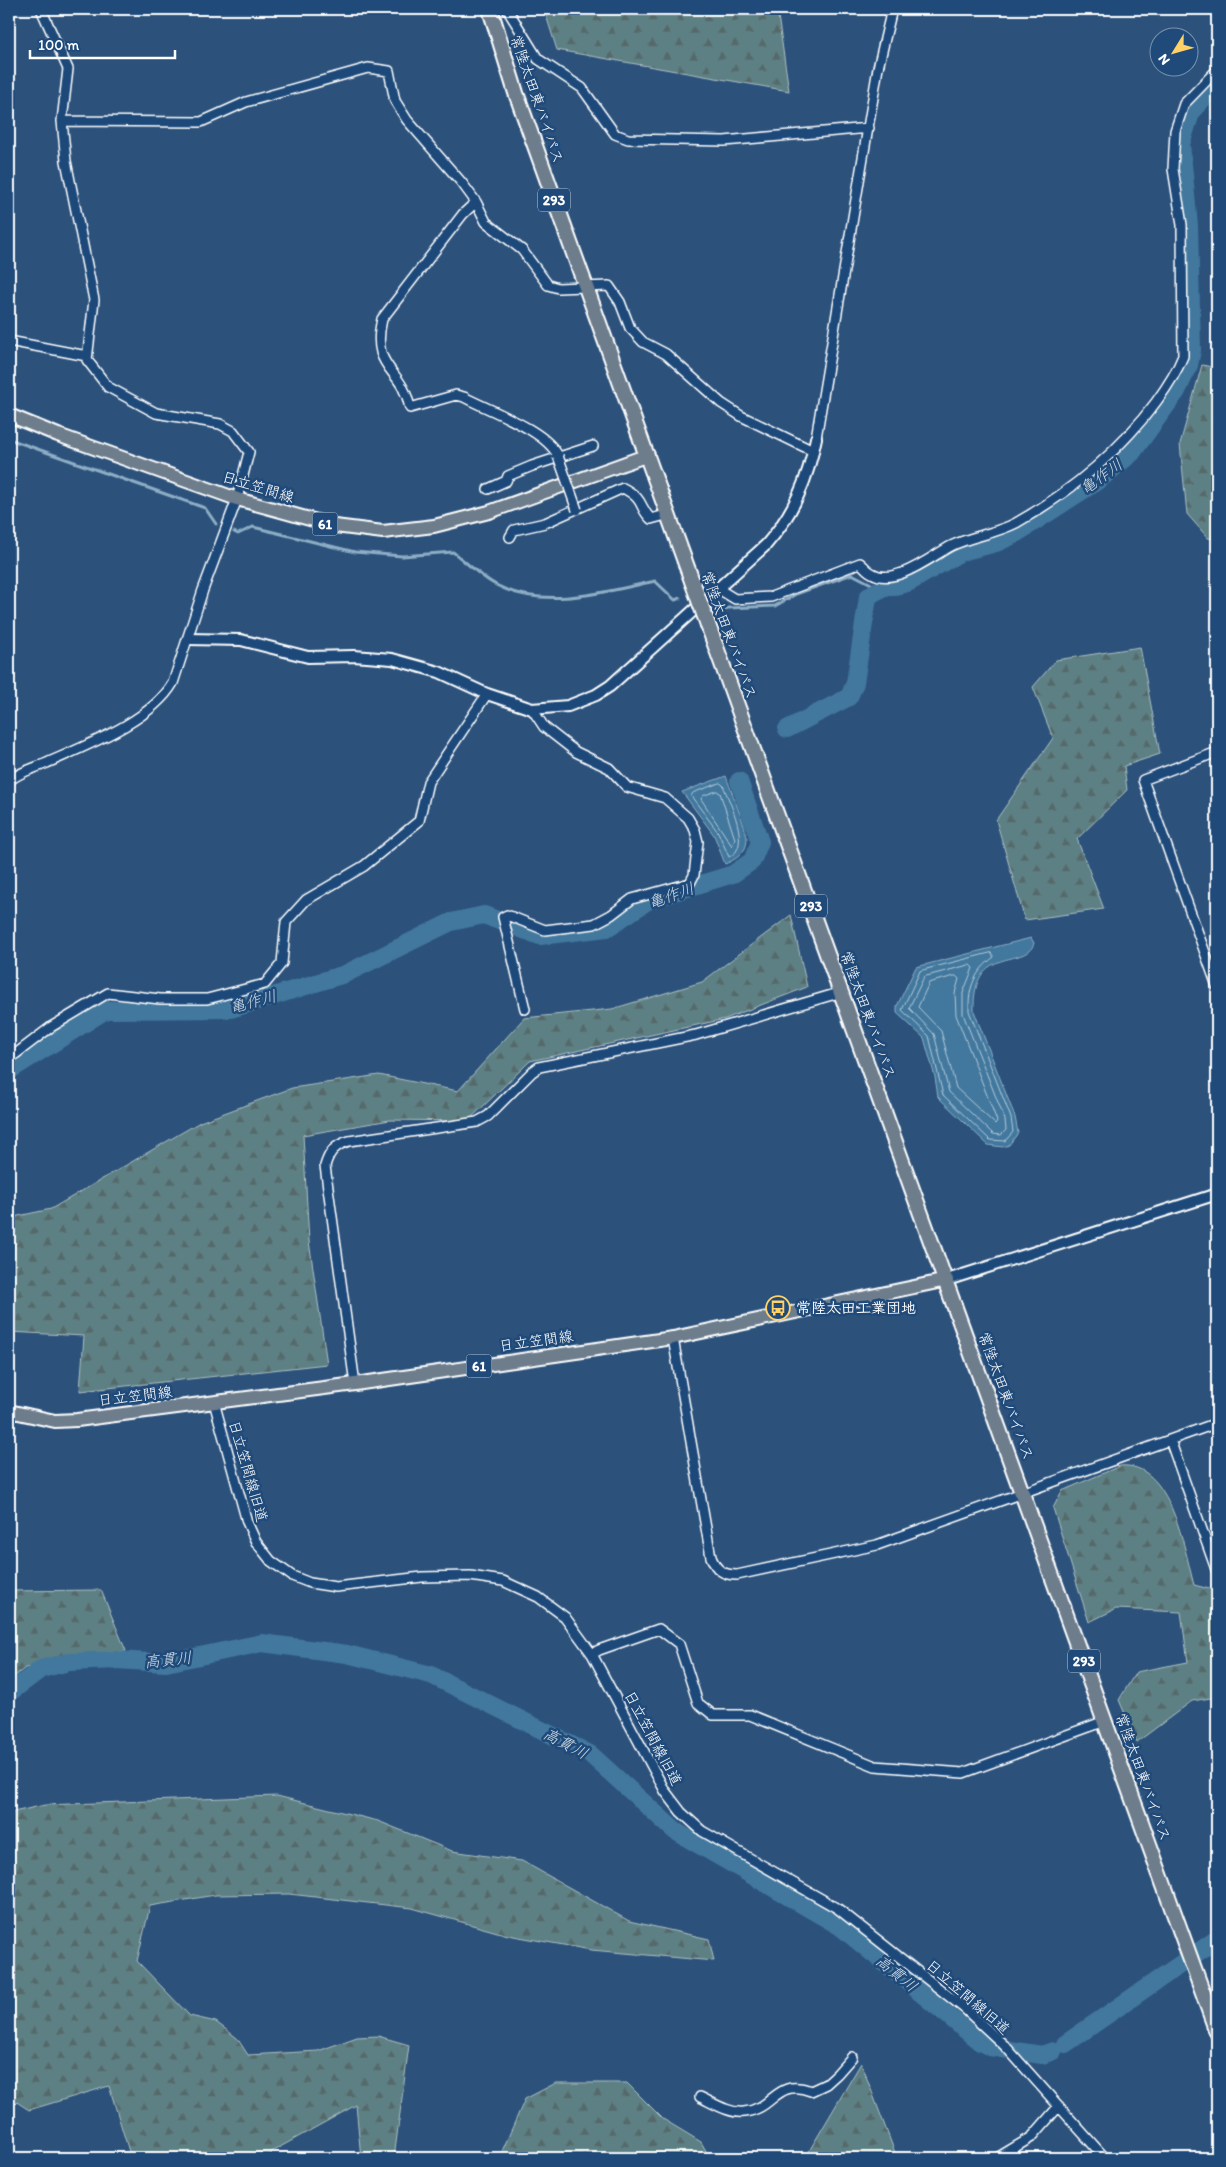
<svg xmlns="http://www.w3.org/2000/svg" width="1226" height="2167" viewBox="0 0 1226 2167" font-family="Itim,'Klee One',sans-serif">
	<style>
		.forest { fill: url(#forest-firs); stroke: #aec0c2 }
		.water { fill: #42789e; stroke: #8eaec5 }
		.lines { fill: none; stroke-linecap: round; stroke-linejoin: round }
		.shore { stroke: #b3c9d8; stroke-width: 1 }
		.stream { stroke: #8eaec5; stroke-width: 3 }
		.river { stroke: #42789e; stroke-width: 18 }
		.minor-casing { stroke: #fff; stroke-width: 12 }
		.tertiary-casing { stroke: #fff; stroke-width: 14 }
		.primary-casing { stroke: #fff; stroke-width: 16 }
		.trunk-casing { stroke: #fff; stroke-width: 18 }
		.minor { stroke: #1f4a7a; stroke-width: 9 }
		.tertiary { stroke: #1f4a7a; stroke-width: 10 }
		.primary { stroke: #6d7d8c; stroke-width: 12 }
		.trunk { stroke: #6d7d8c; stroke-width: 14 }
		.minor-bridge-casing { stroke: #fff; stroke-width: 12; stroke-linecap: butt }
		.trunk-bridge-casing { stroke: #fff; stroke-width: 18; stroke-linecap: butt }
		.minor-bridge { stroke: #1f4a7a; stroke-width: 9 }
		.trunk-bridge { stroke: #6d7d8c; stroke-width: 14 }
		.labels { text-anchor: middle; stroke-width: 5; stroke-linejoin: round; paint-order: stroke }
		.shield { fill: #1f4a7a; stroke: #bcc9d7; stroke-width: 1 }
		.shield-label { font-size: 14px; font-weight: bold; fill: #fff }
		.street-label { font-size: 15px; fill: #fff; stroke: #1f4a7a }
		.poi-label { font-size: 15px; font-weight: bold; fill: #fff; stroke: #1f4a7a; text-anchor: start }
		.water-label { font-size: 16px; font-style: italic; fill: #d0dde7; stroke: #1f4a7a }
	</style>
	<defs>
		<pattern id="forest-firs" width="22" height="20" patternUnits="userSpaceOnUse" patternTransform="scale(1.25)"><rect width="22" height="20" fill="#5d8084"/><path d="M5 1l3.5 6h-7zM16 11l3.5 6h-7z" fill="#55696b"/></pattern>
	</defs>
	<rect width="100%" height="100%" fill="#2c527c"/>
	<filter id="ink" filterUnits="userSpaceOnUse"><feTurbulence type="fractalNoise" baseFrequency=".02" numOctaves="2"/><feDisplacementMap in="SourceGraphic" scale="10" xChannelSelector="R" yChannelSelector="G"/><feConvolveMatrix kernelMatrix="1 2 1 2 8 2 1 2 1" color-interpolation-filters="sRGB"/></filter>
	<g filter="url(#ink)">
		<path class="forest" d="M544,9H777L789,91L557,50Z
			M1202,365L1217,368V539L1208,538L1187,514L1180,444Z
			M1140,647L1160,754L1124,766L1127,790L1077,839L1104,909L1025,920L996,820L1053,738L1033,687L1056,660Z
			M791,915L807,987L725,1019L530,1061L468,1121L390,1120L303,1135L309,1241L327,1364L80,1391L84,1336L9,1332V1218L51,1209L200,1122L292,1088L379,1075L458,1091L524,1018L612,1009L702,982Z
			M1120,1466C1171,1461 1184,1549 1194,1585L1217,1591V1697L1192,1701L1137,1742L1119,1700L1136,1672L1188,1662L1181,1612L1116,1609L1089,1622L1053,1508L1062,1491Z
			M101,1590L126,1651L25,1668L9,1681V1591Z
			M277,1796L378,1821L452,1851L522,1861L629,1921L709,1939L714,1961L591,1950L508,1935L412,1908L289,1894L215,1895L150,1906L137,1961L190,2016L216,2022L237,2038L248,2055L318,2051L357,2037L378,2036L409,2045L394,2158H361L356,2105L271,2152V2158H131L109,2086L29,2110L9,2097V1813L45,1805Z
			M861,2063L897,2158H805Z
			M556,2083H627L663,2119L701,2142L710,2158H499L525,2099Z"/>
		<path class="water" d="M726,776C730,788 747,830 747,839C747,853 735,860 725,864L714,835L682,792Z
			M1031,938L1034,943C1026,970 972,942 974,1011L1015,1117L1018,1133L1009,1145L1003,1147L988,1145L938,1097L935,1077L924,1038L897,1013V1006L916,967Z"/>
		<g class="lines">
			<path class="shore" d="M720,783L723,785C729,802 753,847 729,857L718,832L691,796L693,793Z
				M717,791L720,793L735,839L732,846L701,799L703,796Z
				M991,953L994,957C975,971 968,987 969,1011L1011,1118L1013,1132L1005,1141L990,1140L943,1095L929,1036L902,1010L920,971Z
				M970,965L973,968L963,993V1014L1005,1120L1006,1130L1001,1135L993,1134L949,1092L934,1034L909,1008L924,977Z
				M956,976L959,979L955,993L956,1015L997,1121L995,1124L956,1088L941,1031L918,1007L929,983Z"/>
			<path class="stream" d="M9,439L205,508L216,524
				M234,532L238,534L253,527L355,552L402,556L453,552C466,562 481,577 496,585C544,610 605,592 655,581L675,600L680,598
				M724,610L728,608L775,606L796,594L852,574L879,588"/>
			<path class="river" d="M787,729L849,697L855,683L868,597C883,584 893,589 910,582L961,552L996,543L1014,535L1099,480L1132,453L1177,391L1189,365L1192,350L1189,226L1181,144L1191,113L1217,82
				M508,924L540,936L607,928L649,900L733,874L752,861L760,842L739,781
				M9,1071L106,1010L231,1009L345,974L451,922L484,915L497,920
				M9,1693L41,1669L69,1662L117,1660L166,1663L262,1643L347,1654L431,1675L590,1754L675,1831L841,1927L980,2042L990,2047L1042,2055L1053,2051
				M1065,2044L1217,1939"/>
			<g class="minor-casing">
				<path id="minor" d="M507,9L538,59L582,88L615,134L628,139L724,141L869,128
					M62,121L201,122L246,102L368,68L389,71L395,101L407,120L462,183L476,202L486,222L522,250L548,285L558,288L609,286L620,302L630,328L643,342L666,354L721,403L741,416L813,451
					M476,202L463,214L382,319C370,371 402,366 410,408L456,395L464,397C490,411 546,430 558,456
					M9,341L87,356
					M816,438L878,68L892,9
					M488,489L506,481L508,476L532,466L593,446
					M510,537L514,530L545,523L623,488C646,500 638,507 651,519L669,514
					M717,588L735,599L771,597L860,563C864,566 867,571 872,573C894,587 932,556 951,546C971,536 995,534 1016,523C1071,492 1118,453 1156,402C1167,387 1176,374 1183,356L1182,225L1173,169L1175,131L1184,104L1217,70
					M1217,752L1143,780L1217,986
					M9,781C19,772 35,768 47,763C87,745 151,721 173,683L203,590L237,499L249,452L233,431L220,424L156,413L108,387L87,360L94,300L66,161L62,121L68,69L41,9
					M525,1009L503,917L507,915L545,930L594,924L611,915L632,899L690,883L694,875L698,842L695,830L688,818L665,798L627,787L609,768L576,752L544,727L532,709
					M9,1059L51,1027L108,993L160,999H207L265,984L282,963L286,922L306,900L364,866L419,821L428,782L487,694
					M673,1338L711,1557C716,1570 723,1575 737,1575L877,1545L1217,1423
					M355,1384L325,1166C329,1152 335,1145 349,1141L477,1122L488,1116L532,1072L539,1067L696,1035L842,992
					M214,1402L247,1522L256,1542L271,1561L292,1576L310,1583L336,1587L422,1577L470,1576L503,1581L538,1597L565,1617L592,1654L665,1791L681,1812L702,1831L837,1908L965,2009L1006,2047L1105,2158
					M1170,1440L1217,1572
					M592,1654L599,1650L659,1629L679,1644L698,1703L713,1715H750L875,1766L963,1773L1105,1721
					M700,2097C713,2103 730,2114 744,2112C775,2109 775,2078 811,2091L826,2084L837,2074L852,2057
					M997,2158L1032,2137L1059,2106"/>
			</g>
			<g class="tertiary-casing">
				<path id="tertiary" d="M188,639L241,640L308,657L354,656L392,659L439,672L487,694L532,709L568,706L596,695L610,686L766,545C794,513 808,479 816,438
					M947,1280L1217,1194"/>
			</g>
			<g class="primary-casing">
				<path id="primary" d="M9,415L58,435L237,499L335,526L383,532L434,526L489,512L648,455
					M9,1411L55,1421L77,1420L355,1384L673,1338L947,1280"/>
			</g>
			<g class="trunk-casing">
				<path id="trunk" d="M490,9L516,93L692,581
					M708,625L1217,2032"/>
			</g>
			<use href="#minor" class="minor"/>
			<use href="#tertiary" class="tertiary"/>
			<use href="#primary" class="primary"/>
			<use href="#trunk" class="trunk"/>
			<g class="minor-bridge-casing">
				<path id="minor-bridge" d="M558,456L577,510"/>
			</g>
			<g class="trunk-bridge-casing">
				<path id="trunk-bridge" d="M692,581L708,625"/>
			</g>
			<use href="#minor-bridge" class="minor-bridge"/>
			<use href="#trunk-bridge" class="trunk-bridge"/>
		</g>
	</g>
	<defs>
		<g id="bus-ring" transform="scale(1.25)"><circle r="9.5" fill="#1f4a7a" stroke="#ffd166" stroke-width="1.5"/><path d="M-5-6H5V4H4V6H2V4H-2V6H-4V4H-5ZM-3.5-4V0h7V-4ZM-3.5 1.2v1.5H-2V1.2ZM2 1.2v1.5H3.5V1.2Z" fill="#ffd166"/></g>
	</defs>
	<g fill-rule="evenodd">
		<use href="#bus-ring" x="778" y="1308"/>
	</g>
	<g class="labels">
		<g class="shield">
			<rect x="538" y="188.5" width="32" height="23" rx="4"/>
			<rect x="312.5" y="512.5" width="25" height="23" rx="4"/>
			<rect x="795" y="894.5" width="32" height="23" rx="4"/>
			<rect x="466.5" y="1354.5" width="25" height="23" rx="4"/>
			<rect x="1068" y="1649.5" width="32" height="23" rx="4"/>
		</g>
		<g class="shield-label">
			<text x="554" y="205">293</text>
			<text x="325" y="529">61</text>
			<text x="811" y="911">293</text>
			<text x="479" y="1371">61</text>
			<text x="1084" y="1666">293</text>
		</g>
		<g class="street-label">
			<text transform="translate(537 99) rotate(71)" y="5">常陸太田東バイパス</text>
			<text transform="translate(258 487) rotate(17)" y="5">日立笠間線</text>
			<text transform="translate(729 635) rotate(70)" y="5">常陸太田東バイパス</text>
			<text transform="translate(868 1015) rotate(70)" y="5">常陸太田東バイパス</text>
			<text transform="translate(536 1341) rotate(-8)" y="5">日立笠間線</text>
			<text transform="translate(135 1396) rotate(-7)" y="5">日立笠間線</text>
			<text transform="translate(1006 1396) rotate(70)" y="5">常陸太田東バイパス</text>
			<text transform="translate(248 1471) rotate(74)" y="5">日立笠間線旧道</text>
			<text transform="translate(653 1738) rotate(62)" y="5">日立笠間線旧道</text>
			<text transform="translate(1143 1777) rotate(70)" y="5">常陸太田東バイパス</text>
			<text transform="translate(968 1997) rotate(41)" y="5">日立笠間線旧道</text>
		</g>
		<g class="poi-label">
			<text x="796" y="1313">常陸太田工業団地</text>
		</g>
		<g class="water-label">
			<text transform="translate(1101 476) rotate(-36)" y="6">亀作川</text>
			<text transform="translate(671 895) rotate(-20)" y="6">亀作川</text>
			<text transform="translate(253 1001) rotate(-15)" y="6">亀作川</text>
			<text transform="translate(168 1659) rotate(-6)" y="6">高貫川</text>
			<text transform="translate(566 1743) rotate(28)" y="6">高貫川</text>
			<text transform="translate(897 1973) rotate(39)" y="6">高貫川</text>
		</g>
	</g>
	<rect width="1226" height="2167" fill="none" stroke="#1f4a7a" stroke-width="30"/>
	<rect x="15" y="15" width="1196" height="2137" fill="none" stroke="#fff" stroke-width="2" filter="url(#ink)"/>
	<g transform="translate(1174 52) rotate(233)"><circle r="24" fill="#1f4a7a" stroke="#7992af"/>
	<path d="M0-4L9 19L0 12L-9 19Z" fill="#ffd166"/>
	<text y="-8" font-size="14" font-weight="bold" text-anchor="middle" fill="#ffffff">N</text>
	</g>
	<path d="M30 50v8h145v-8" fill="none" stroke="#ffffff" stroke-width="2.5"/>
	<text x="38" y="50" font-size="15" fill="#ffffff" stroke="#1f4a7a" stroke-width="4" paint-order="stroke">100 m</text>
</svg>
